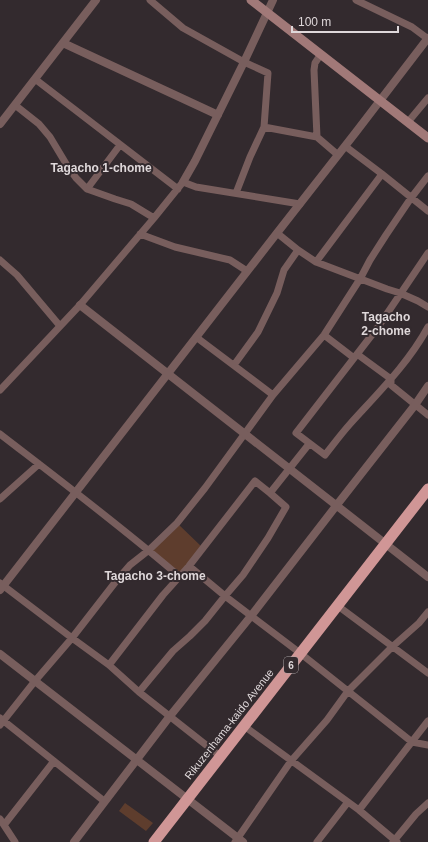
<svg xmlns="http://www.w3.org/2000/svg" width="428" height="842" viewBox="0 0 428 842" font-family="Arial,sans-serif">
	<style>
		.green { fill: #5e3d2d }
		.lines { fill: none; stroke-linecap: round; stroke-linejoin: round }
		.minor { stroke: #785e5d; stroke-width: 7 }
		.tertiary { stroke: #785e5d; stroke-width: 8 }
		.secondary { stroke: #a17978; stroke-width: 9 }
		.trunk { stroke: #d09696; stroke-width: 11 }
		.labels { text-anchor: middle; stroke-width: 4; stroke-linejoin: round; paint-order: stroke }
		.shield { fill: #332a2e; stroke: #aba4a6; stroke-width: 1 }
		.shield-label { font-size: 10px; font-weight: bold; fill: #dfd8da }
		.street-label { font-size: 11px; fill: #dfd8da; stroke: #332a2e }
		.neighbourhood-label { font-size: 12px; font-weight: bold; fill: #dfd8da; stroke: #332a2e }
	</style>
	<rect width="100%" height="100%" fill="#332a2e"/>
	<path class="green" d="M177,523L203,548L180,577L149,550Z
		M125,803L153,823L146,831L119,811Z"/>
	<g class="lines">
		<path class="minor" d="M150,0L183,28L244,62L268,73L264,127L250,157L236,193
			M356,0L412,27L428,39
			M321,54L315,63L314,70L317,137L338,155
			M35,79L178,189
			M15,105L39,124L50,137L68,167L76,178L87,189L115,199L131,204L154,218
			M408,122L428,98
			M264,127L317,137
			M345,146L382,174L428,211
			M87,189L120,145
			M277,233L298,250L316,262L387,289L400,293L418,301L428,307
			M140,234L175,247L230,260L247,271
			M428,253L378,327L296,433L325,455C333,445 341,434 350,424C377,394 408,364 428,327
			M0,260L17,275L60,326
			M316,262L382,174
			M324,335L354,358
			M196,337L273,395
			M357,354L391,379V385L428,415
			M234,365L258,332L277,293L284,270L298,250
			M0,390L80,305L154,218L183,182L196,187L300,204
			M0,434C61,481 122,527 180,577
			M0,499L39,464
			M189,566L225,596L300,653L412,742L428,745
			M0,583L72,638L109,665L139,692L220,756
			M338,606L428,673
			M109,665L163,595L189,566L255,481L270,493
			M139,692L173,651L190,636L205,621L225,596L243,575L268,538L286,507L270,493L309,444
			M0,718L104,801
			M0,725L35,681L72,638L117,580L130,565L149,550L177,523L205,488L273,395L324,335L360,279L370,260L386,235L411,198L428,176
			M244,726L359,810L397,842
			M359,810L428,721
			M0,819L15,842
			M4,825L54,761
			M235,842L291,761L327,720L348,691L392,647L419,623L428,612
			M317,842L348,802
			M393,842L416,814L428,803"/>
		<path class="tertiary" d="M63,43L218,115
			M0,124L96,0
			M183,182L195,161L244,62L273,0
			M80,305L428,577
			M0,590L277,233L356,132L428,38
			M0,654L243,842
			M74,842L170,716L251,616L336,506L415,405L428,386"/>
		<path class="secondary" d="M251,0L428,138"/>
		<path class="trunk" d="M154,842L428,489"/>
	</g>
	<g class="labels">
		<rect class="shield" x="284" y="657" width="14" height="16" rx="3"/>
		<g class="shield-label">
			<text x="291" y="669">6</text>
		</g>
		<g class="street-label">
			<text transform="translate(229 724) rotate(-52)" y="4">Rikuzenhama-kaido Avenue</text>
		</g>
		<g class="neighbourhood-label">
			<text x="101" y="172">Tagacho 1-chome</text>
			<text x="386" y="321">Tagacho<tspan x="386" dy="14">2-chome</tspan></text>
			<text x="155" y="580">Tagacho 3-chome</text>
		</g>
	</g>
	<path d="M292 26v6h106v-6" fill="none" stroke="#dfd8da" stroke-width="2"/>
	<text x="298" y="26" font-size="12" fill="#dfd8da" stroke="#332a2e" stroke-width="3" paint-order="stroke">100 m</text>
</svg>
